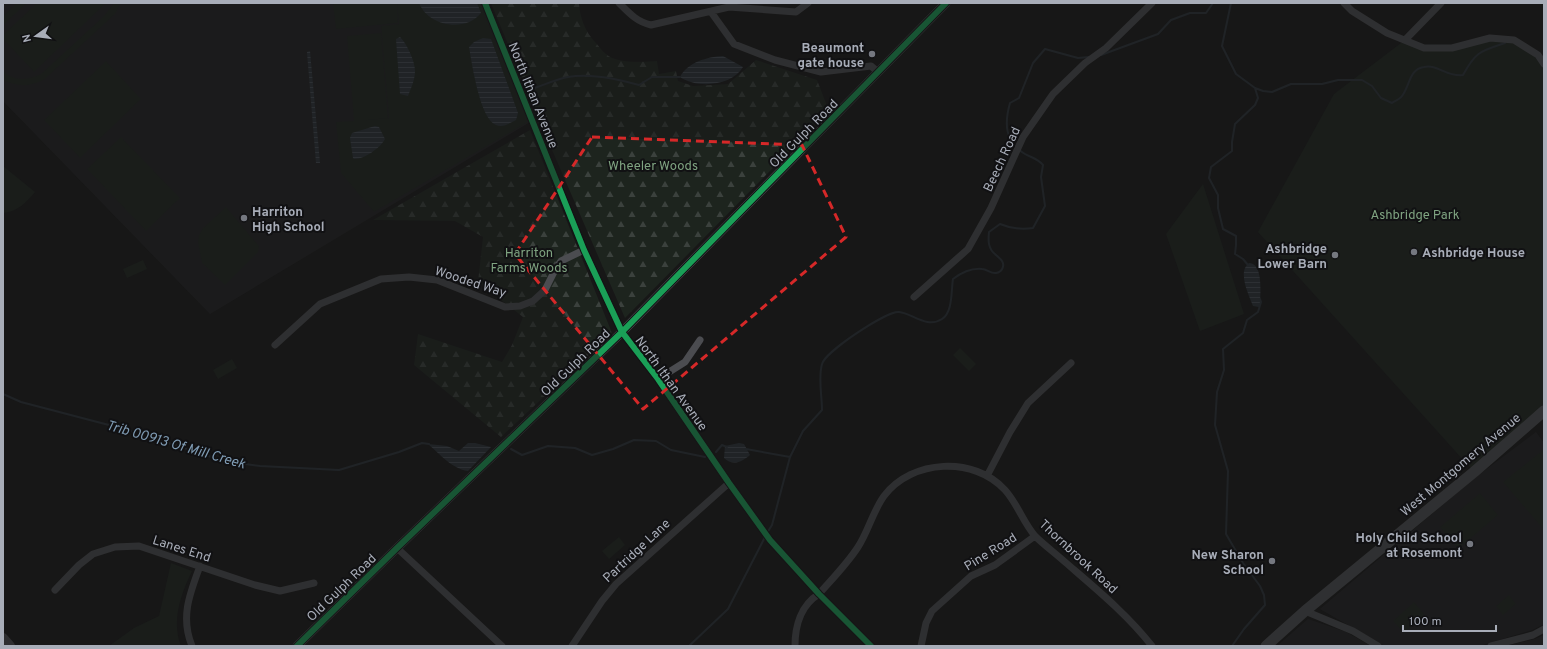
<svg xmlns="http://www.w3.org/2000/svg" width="1547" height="649" viewBox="0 0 1547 649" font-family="Overpass,sans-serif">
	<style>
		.built { fill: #212123 }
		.green { fill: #1d241e }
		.forest { fill: url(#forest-firs) }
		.water { fill: url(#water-rules) }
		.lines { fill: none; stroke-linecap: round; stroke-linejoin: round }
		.stream { stroke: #2a3239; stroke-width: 2 }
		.minor { stroke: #4b4c50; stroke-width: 7 }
		.tertiary { stroke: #4b4c50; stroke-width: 9 }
		.secondary { stroke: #4a4a4e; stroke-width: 10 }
		.primary { stroke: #4d4f52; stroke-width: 11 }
		.cycleway-casing { stroke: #111113; stroke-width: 8 }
		.cycleway { stroke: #1a9f57; stroke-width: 6 }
		.marked { fill: none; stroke: #d62828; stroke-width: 3; stroke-dasharray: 8 5; stroke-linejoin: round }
		.poi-dot { fill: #757880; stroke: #111113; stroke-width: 1.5 }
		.labels { text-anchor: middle; stroke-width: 4; stroke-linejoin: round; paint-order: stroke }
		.poi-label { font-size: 13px; font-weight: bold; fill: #a8adb8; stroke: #111113; text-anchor: end }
		.street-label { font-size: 13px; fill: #a8adb8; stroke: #111113 }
		.park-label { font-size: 13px; fill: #7fa381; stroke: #111113 }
		.water-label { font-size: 14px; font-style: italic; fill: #7f9bb3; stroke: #111113 }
	</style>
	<defs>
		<pattern id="forest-firs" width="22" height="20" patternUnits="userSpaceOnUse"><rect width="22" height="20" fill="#1d241e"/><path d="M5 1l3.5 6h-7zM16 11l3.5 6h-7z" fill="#3b413d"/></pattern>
		<pattern id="water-rules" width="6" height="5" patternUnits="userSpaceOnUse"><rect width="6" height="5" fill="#2a3239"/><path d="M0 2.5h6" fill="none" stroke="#464d54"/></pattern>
	</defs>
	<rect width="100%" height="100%" fill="#171717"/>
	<path class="built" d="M3,3H481L509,70L530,122L210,314L3,101Z
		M1536,432L1544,443V624L1532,630L1479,646H1385L1320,609L1472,480Z
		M1308,619L1346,632L1371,646H1277Z
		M1544,635V646H1506L1535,639Z"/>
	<path class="green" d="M17,3H27L3,25V16Z
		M37,3H106L34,72L3,39V35Z
		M114,3H121L115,14L45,79C31,87 18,87 3,80V71C14,82 29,80 41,74L104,16Z
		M333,3H397L398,23L336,29Z
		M397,3H480L528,122L374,212L341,173L336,122L354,121L347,36L381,33L388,118L357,121L389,118L381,26L399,24Z
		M1490,38L1515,40L1544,64V411L1474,472L1258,232L1334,94L1405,40L1424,48H1452Z
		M106,61L141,99L80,158L44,120Z
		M121,137L180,198L146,231L87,169Z
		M3,166L35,192C27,202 17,212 3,213Z
		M1203,184L1244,314L1200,331L1166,234Z
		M226,207L259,246L258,252L225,285L202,263L198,243L199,235L203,228Z
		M143,260L147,269L127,278L123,269Z
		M960,348L976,364L969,371L953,355Z
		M232,359L237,368L218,379L213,370Z
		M1543,450L1544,451V530L1503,482Z
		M1480,493L1498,515L1458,549L1440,527Z
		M619,537L625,545L609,559L602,551Z
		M171,563L192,571C181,594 171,621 181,646H109L134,628L159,616Z
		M1509,595L1516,604L1503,615L1496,606Z
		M1414,602L1425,615L1404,633L1393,621Z"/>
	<path class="forest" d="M491,3H579C580,18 585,31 595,42C599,46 602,51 606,54C617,64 643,62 657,61L659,74L676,71L678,81L693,86L728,84L756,60L817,80L829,111L625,318L546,136Z
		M530,130L612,333L501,437L414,365L418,334L502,362L512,345L523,317L478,282L483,237L455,221L373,220Z"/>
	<path class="water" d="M419,3H477L481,13C465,33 428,26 419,3Z
		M400,37C407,44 415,61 415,71C415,80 411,88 408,96L400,94L396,39Z
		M483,38L491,39L518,113L516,120C510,123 503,128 496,125C480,119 472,64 469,47L474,42Z
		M310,51L320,163H316L307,52Z
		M723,56L743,67C732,86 697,89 680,77C688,62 707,57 723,56Z
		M375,126L379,127L385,139C380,148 365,159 354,159L353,158L350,138L352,133Z
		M1249,263C1264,264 1260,294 1260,305L1259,307L1253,306C1249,295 1237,272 1249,263Z
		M468,443H475L491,447L468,471C452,469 440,454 428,444L447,446L459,451Z
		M739,443L744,444L750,455C743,461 733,467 724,458L725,446Z"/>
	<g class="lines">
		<path class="stream" d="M1231,3L1222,46L1236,74L1255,88L1258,98L1255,105L1235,124L1232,142V151L1211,167L1209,178L1218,195V208L1223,229L1236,236V245L1235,254L1243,259L1248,265
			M1101,55L1158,34L1171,20L1190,13H1206L1213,3
			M535,88C546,84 557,79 568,77C591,73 617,79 639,85L652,77H680
			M1255,88L1263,91L1272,92L1291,84H1322L1338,80H1362L1372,86L1381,98L1392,103C1395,101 1400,99 1402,96C1410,86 1409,69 1424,67C1438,64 1446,77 1463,75C1476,51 1481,51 1505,43
			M3,394L21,402L128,430L224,461L260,466L339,470L399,452L422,443L429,444
			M511,449L522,455L548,446L575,448L592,455L613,449L634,440L656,441L671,450L705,457
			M746,449L790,457
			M716,452L722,445L727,447
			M767,533L772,525L790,457L803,431L822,410C822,396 818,378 822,364C825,352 886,311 899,312C912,313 927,329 942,319C953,312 951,291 953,279C961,273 971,268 982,269C987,269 991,274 996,273C1002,272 1005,266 1002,261C1001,259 998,257 996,255C988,249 988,241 989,232L1000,224C1012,229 1021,230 1033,228L1045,206L1041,177L1043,165C1037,158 1032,158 1025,154C1005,142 1004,124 1010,103L1019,98L1033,63L1045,49L1078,58L1089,57
			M689,646L728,609L765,537
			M1232,646L1244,629L1265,605L1264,595L1260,586L1243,563L1226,534L1228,471L1215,425L1217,392L1224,370L1223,349L1243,333L1247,320L1258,312L1261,302L1260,299"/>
		<path class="minor" d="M485,3L584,250L622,332L658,379L729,483L770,540L819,594L871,646
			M619,3C629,13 637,22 651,25L729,7L796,12L808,3
			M1344,3L1352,11L1387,33L1424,48H1452L1490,38L1514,40L1538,55L1544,64
			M711,12L734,44L775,60L821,72L871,66L878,72
			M1405,40L1441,3
			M914,297L968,249L991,208L1023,137L1053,94L1085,63L1106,48L1152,3
			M275,345L320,304L381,279L409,277L437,280L505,307L520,306L533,301L545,290L556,268L561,261L584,250
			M658,379L685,362L700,340
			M987,476L1010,432L1028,403L1071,363
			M397,548L502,646
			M55,590L79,565L93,554L115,547L139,546L255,585L280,591L314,583
			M1305,611L1353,631L1378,646
			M192,646C180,617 190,593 200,566
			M572,646L602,601L616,584L729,483
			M795,646C795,626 801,605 819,594C832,579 847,564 858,547C868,532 873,511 884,496C912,459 974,456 1005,490C1017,503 1023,522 1035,536C1044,545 1055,553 1065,562C1095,588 1127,614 1152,646
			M921,646L926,623L932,611L971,576L995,565L1035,536
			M1491,646L1533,635L1544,629"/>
		<path class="tertiary" d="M297,646L397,548L622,332L946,3"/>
		<path class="secondary" d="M3,638L10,646"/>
		<path class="primary" d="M1266,646L1305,611L1474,472L1544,411"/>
		<g class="cycleway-casing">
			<path id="cycleway" d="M485,3L584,250L622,332L658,379L729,483L770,540L819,594L871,646
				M297,646L397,548L622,332L946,3"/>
		</g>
		<use href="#cycleway" class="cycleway"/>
	</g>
	<path d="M0 0H1547V649H0ZM592,137L802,145L846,237L643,409L515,254Z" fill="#171717" fill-opacity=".55" fill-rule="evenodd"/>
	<path class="marked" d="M592,137L802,145L846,237L643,409L515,254Z"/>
	<g class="poi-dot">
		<circle cx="872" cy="54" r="4"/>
		<circle cx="244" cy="218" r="4"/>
		<circle cx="1414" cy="252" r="4"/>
		<circle cx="1335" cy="255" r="4"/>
		<circle cx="1470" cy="544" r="4"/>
		<circle cx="1272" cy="561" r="4"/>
	</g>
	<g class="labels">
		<g class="poi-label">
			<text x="864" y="52">Beaumont<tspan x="864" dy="15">gate house</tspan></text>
			<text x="252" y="216" text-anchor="start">Harriton<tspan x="252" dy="15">High School</tspan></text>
			<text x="1327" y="253">Ashbridge<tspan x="1327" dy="15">Lower Barn</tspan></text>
			<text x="1422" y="257" text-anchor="start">Ashbridge House</text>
			<text x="1462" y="542">Holy Child School<tspan x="1462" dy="15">at Rosemont</tspan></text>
			<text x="1264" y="559">New Sharon<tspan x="1264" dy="15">School</tspan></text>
		</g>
		<g class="street-label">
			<text transform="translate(534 95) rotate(68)" y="5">North Ithan Avenue</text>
			<text transform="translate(803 133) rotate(-45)" y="5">Old Gulph Road</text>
			<text transform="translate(1001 159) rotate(-65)" y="5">Beech Road</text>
			<text transform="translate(471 281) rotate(18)" y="5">Wooded Way</text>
			<text transform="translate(575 362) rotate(-44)" y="5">Old Gulph Road</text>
			<text transform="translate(672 383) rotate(54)" y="5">North Ithan Avenue</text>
			<text transform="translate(1460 464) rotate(-40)" y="5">West Montgomery Avenue</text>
			<text transform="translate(182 548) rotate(18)" y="5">Lanes End</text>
			<text transform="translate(636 550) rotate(-43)" y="5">Partridge Lane</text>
			<text transform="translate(990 551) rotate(-32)" y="5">Pine Road</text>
			<text transform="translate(1079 556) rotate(43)" y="5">Thornbrook Road</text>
			<text transform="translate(341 587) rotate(-44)" y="5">Old Gulph Road</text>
		</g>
		<g class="park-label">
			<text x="653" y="170">Wheeler Woods</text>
			<text x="1415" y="219">Ashbridge Park</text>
			<text x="529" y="257">Harriton<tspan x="529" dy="15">Farms Woods</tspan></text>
		</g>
		<g class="water-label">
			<text transform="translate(176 444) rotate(16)" y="5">Trib 00913 Of Mill Creek</text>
		</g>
	</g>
	<rect width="1547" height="649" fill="none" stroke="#a8adb8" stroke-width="8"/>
	<g transform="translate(36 36) rotate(256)" stroke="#111113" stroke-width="3" paint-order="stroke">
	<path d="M0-3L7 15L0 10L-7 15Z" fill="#a8adb8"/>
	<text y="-6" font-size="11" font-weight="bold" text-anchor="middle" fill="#a8adb8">N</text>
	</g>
	<path d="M1403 625v6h93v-6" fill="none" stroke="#a8adb8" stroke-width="2"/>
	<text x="1409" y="625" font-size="12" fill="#a8adb8" stroke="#111113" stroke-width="3" paint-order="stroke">100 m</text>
</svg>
